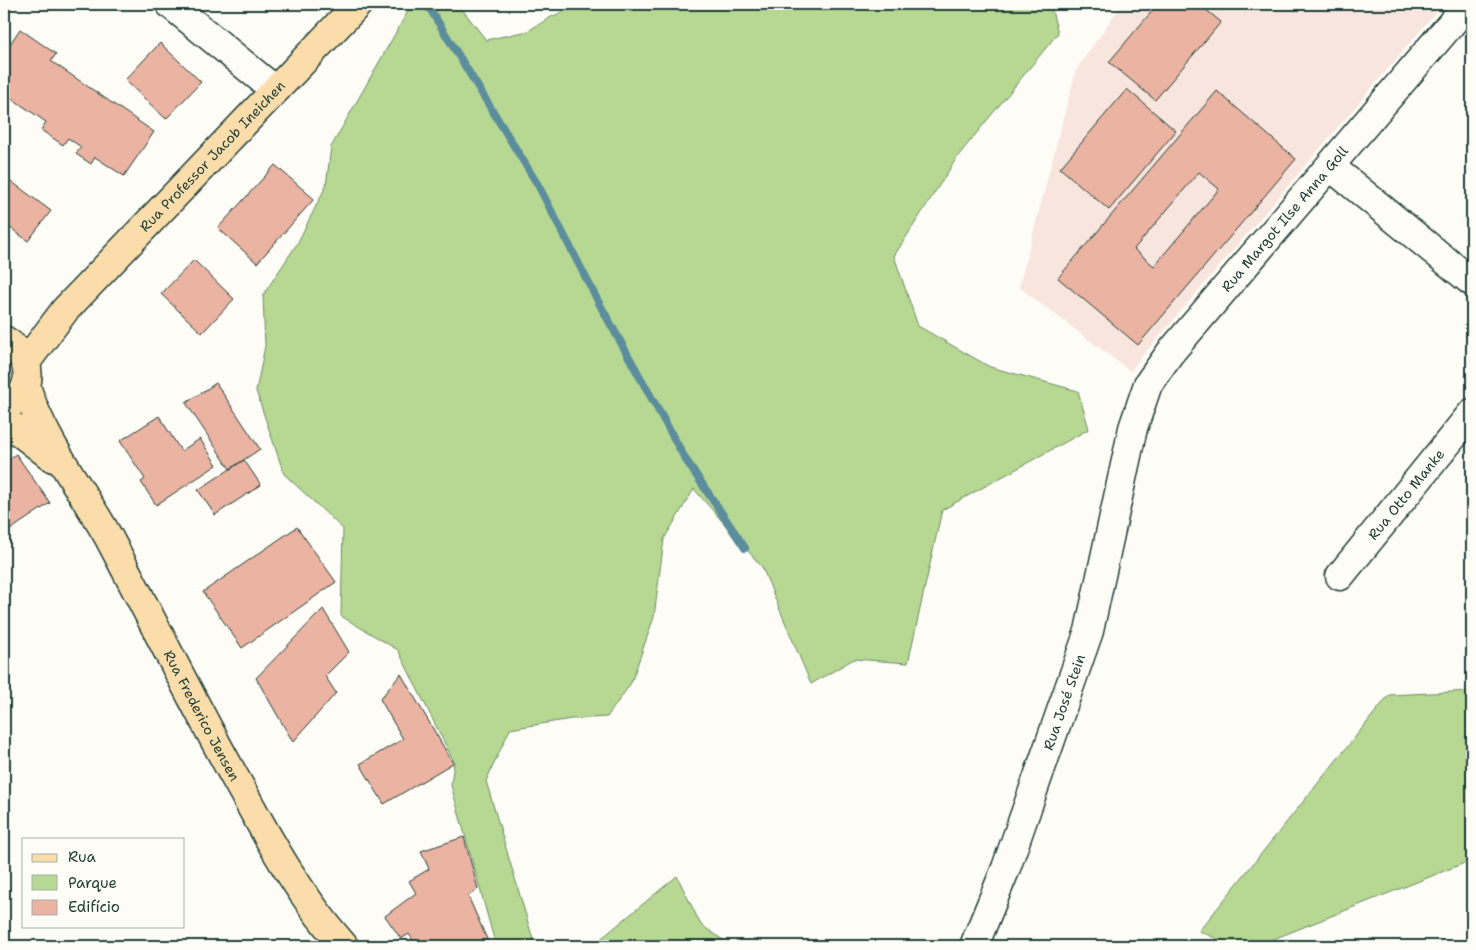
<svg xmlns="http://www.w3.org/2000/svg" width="1476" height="950" viewBox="0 0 1476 950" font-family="'Shantell Sans',sans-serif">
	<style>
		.built { fill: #f8e6de }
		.green { fill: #b7d892; stroke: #6b8a63 }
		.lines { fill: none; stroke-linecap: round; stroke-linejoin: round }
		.stream { stroke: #5b8d9d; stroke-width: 8 }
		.building { fill: #ebb3a2; stroke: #1f3d34; fill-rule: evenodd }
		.minor-casing { stroke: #1f3d34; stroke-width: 31 }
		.major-casing { stroke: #1f3d34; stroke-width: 31 }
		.minor { stroke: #fdfcf7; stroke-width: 28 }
		.major { stroke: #faddab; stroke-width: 28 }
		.labels { text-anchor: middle; stroke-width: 4.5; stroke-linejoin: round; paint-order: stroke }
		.street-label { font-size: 14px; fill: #1f3d34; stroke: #fdfcf7 }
	</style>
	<rect width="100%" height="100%" fill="#fdfcf7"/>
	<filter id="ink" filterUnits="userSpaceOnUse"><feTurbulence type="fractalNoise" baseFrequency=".02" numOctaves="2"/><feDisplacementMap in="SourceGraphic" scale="10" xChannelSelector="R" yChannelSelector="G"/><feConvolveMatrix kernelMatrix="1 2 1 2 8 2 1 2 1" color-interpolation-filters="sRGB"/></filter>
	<g filter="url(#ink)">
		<path class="built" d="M1122,4H1443L1130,371L1019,287L1076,70Z"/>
		<path class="green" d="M412,4H458L486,40L528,31L551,17L581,4H1050L1058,33L958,156L894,256L918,326L990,367L1078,391L1089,429L942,510L908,663L854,659L811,684L762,567L694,489L664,539L654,617L631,683L607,717L571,719L510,729L486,781L535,946H496L451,785L454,762L398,650L341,616L343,529L284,474L256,391L265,346L263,295L297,244L326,186L331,147Z
			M1472,691V860L1256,946H1234L1199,931L1389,695Z
			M677,876L701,925L732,946H602L597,942Z"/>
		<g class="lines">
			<path class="stream" d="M427,4L538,185L599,303L686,460L745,548"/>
		</g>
		<path class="building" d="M1158,4H1199L1221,22L1155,100L1109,62Z
			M20,29L56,54L51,61L154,132L124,176L95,157L91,164L76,154L81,147L68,138L63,145L41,130L46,122L4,93V53Z
			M160,43L201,82L166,119L125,80Z
			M1127,89L1176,131L1109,210L1060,168Z
			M1217,91L1296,159L1138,345L1058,278ZM1199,172L1219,189L1154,266L1134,249Z
			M275,165L314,199L257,263L218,228Z
			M4,176L51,211L28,241L4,223Z
			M194,260L234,299L202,333L161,294Z
			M216,383L260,449L230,469L186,403Z
			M159,416L181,451L200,439L217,465L156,505L141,482L145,479L120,441Z
			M16,454L50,503L4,534V463Z
			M244,460L261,485L215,515L198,490Z
			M297,527L336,582L242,648L203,592Z
			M323,609L349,652L325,676L336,693L293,742L256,678Z
			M401,674L453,763L384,804L360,764L403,739L380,699Z
			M464,837L478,889L468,896L490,946H417L409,934L401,939L385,916L416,893L409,881L429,869L421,851Z"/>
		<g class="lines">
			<g class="minor-casing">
				<g id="minor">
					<path d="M170,4L275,90"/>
					<path d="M1331,167L1472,282"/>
					<path id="s1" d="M1340,576L1472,413"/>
					<path id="s2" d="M974,946L1006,868L1089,631L1133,428L1148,384L1170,353L1468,4"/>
				</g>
			</g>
			<g class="major-casing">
				<g id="major">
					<path d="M4,340C34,357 37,392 4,408"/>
					<path id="s3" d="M26,362L65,310L358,4"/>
					<path id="s4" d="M26,386C43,441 81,488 109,538C154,623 196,709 243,792C272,846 303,900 344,946"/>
					<path d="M4,420L53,458"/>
				</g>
			</g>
			<use href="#minor" class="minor"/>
			<use href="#major" class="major"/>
		</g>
	</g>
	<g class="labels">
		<g class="street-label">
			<text dy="5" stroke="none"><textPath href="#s3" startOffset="278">Rua Professor Jacob Ineichen</textPath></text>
			<text dy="5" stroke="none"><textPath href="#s2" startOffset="804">Rua Margot Ilse Anna Goll</textPath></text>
			<text dy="5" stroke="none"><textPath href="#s1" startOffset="105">Rua Otto Manke</textPath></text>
			<text dy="5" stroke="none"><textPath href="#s2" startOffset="260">Rua José Stein</textPath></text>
			<text dy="5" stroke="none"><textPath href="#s4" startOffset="374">Rua Frederico Jensen</textPath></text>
		</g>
	</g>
	<rect width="1476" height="950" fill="none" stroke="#fdfcf7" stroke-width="20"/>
	<rect x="10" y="10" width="1456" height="930" fill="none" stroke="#1f3d34" stroke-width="2" filter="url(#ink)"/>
	<rect x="22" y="838" width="162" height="90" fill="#fdfcf7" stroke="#a4b0a9"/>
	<rect x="32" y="854" width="25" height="8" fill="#faddab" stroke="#a4b0a9"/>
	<text x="68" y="862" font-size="15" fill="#1f3d34">Rua</text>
	<rect x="32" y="875" width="25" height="15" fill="#b7d892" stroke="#a4b0a9"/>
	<text x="68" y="888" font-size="15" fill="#1f3d34">Parque</text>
	<rect x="32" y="900" width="25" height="15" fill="#ebb3a2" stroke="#a4b0a9"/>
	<text x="68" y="912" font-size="15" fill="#1f3d34">Edifício</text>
</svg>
